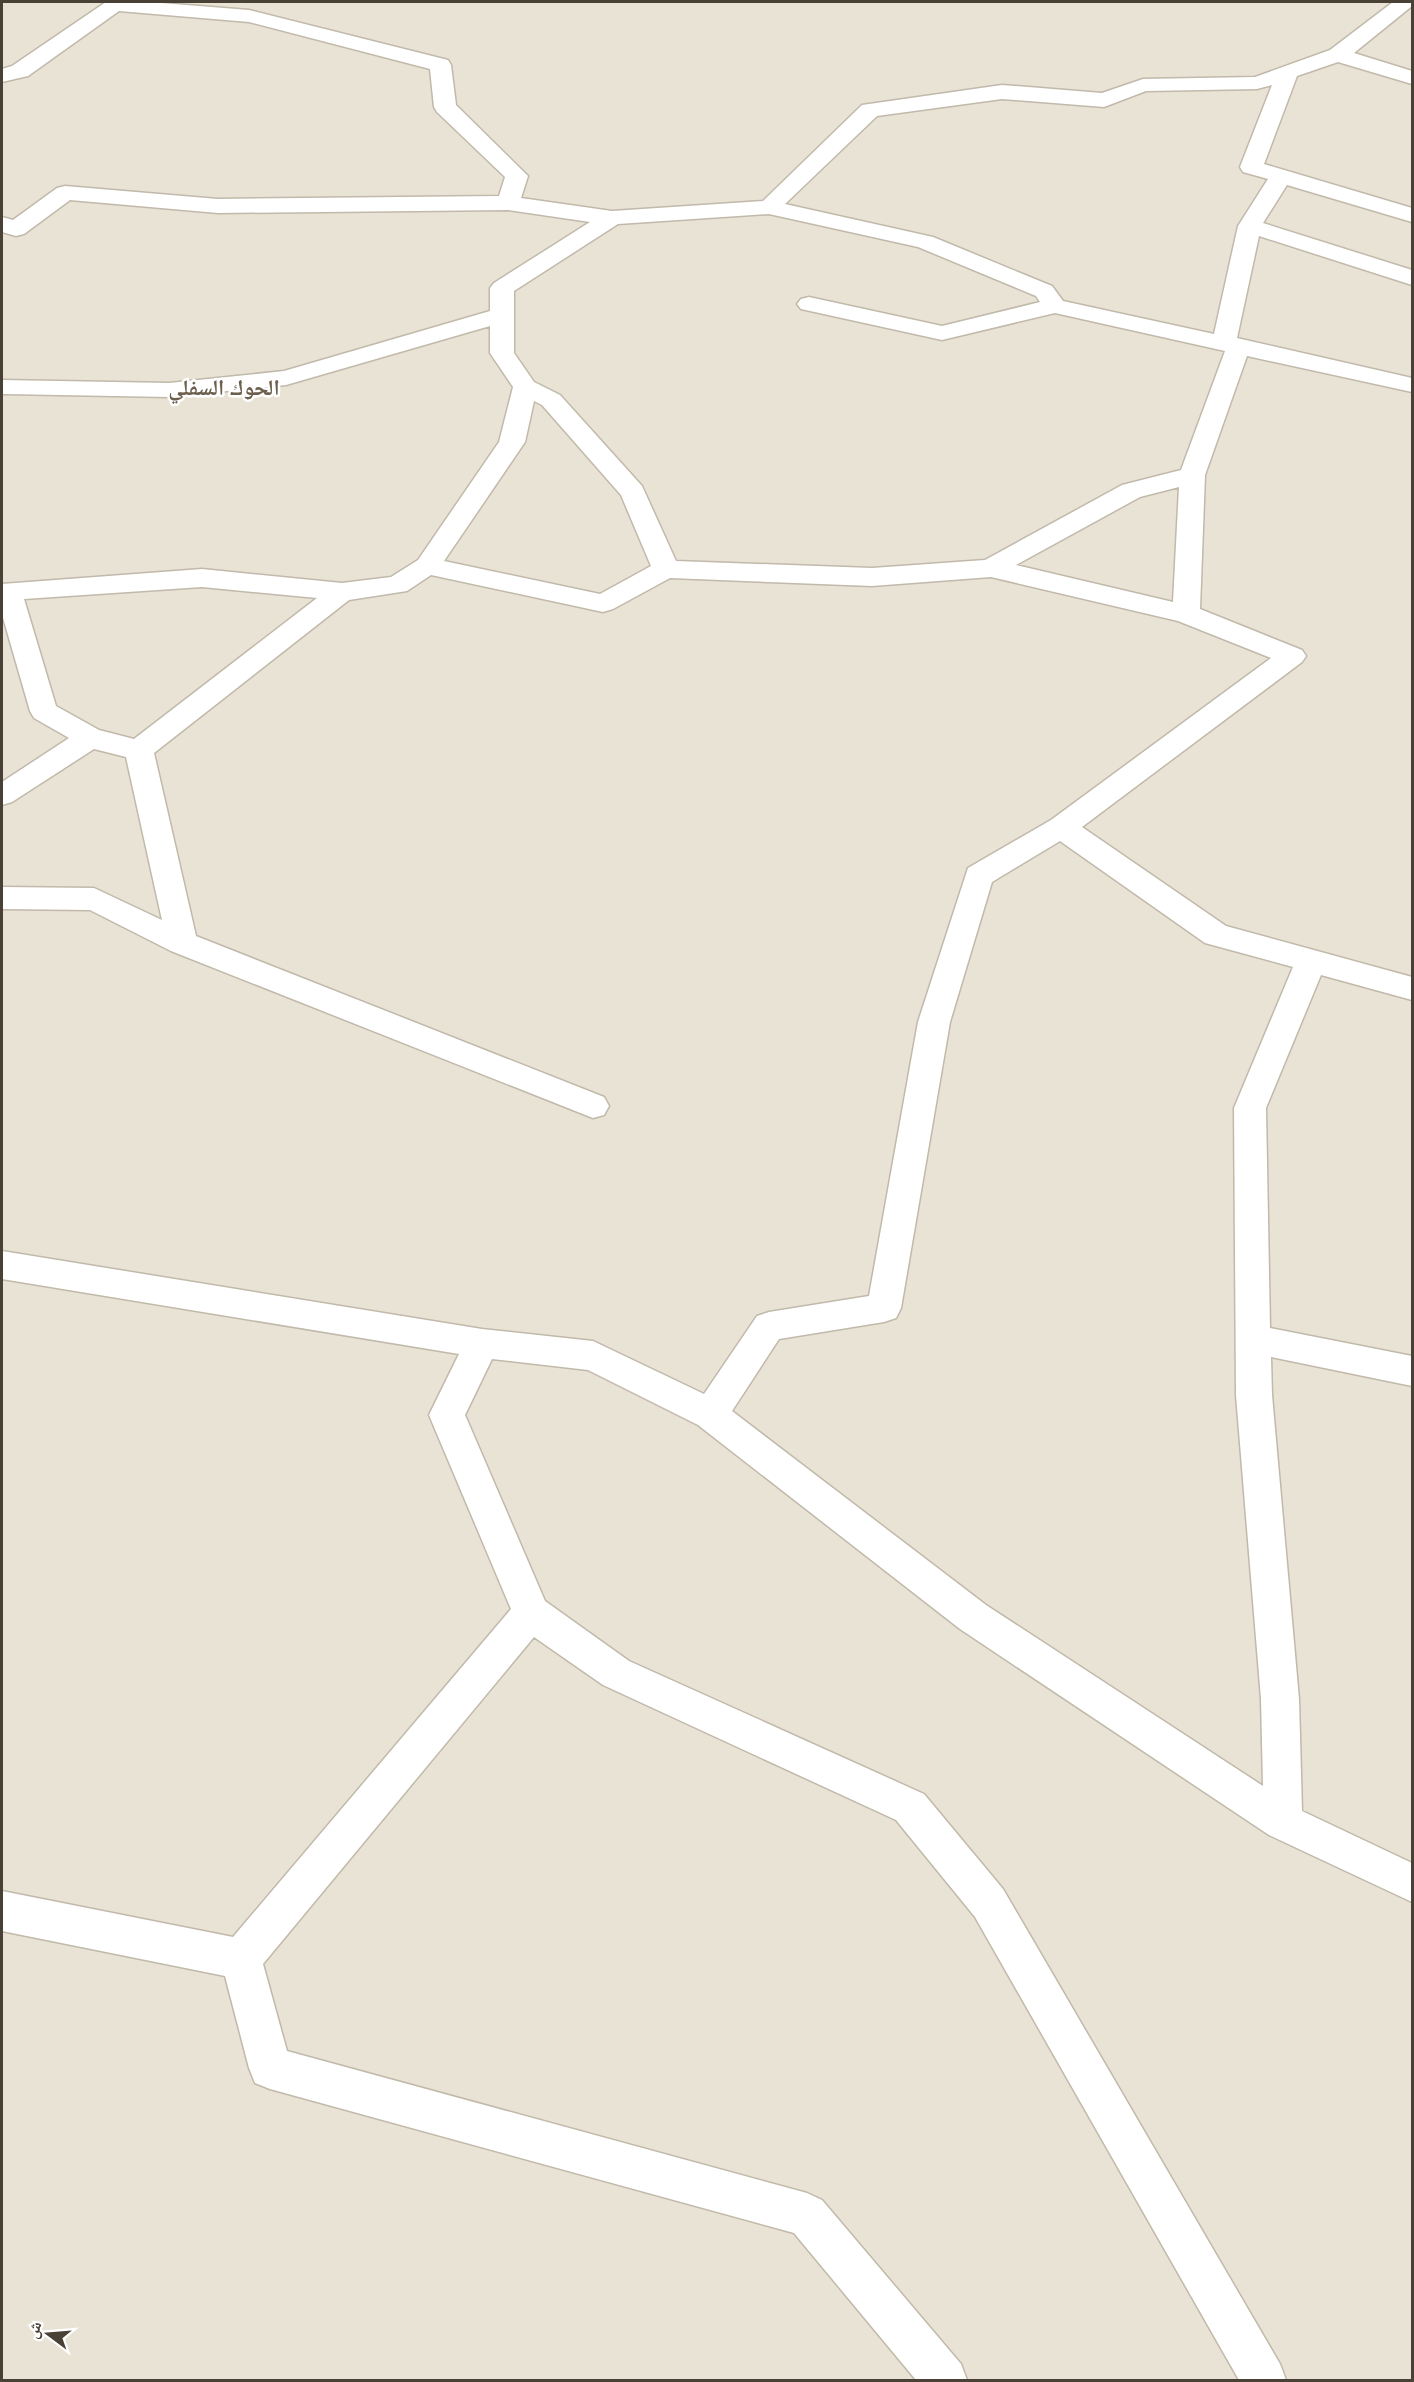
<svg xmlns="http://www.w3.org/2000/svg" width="1414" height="2382" viewBox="0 0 1414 2382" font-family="Roboto,'Noto Naskh Arabic',sans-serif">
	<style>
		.residential { fill: #e9e3d6 }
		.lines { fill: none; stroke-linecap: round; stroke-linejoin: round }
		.minor-casing { stroke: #c1b9aa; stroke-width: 3 }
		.minor { fill: #fff; fill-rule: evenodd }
		.labels { text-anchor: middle; stroke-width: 5; stroke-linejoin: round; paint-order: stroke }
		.far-district-label { font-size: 22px; font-weight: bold; fill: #6c5f4d; stroke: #fff }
	</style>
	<rect width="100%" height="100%" fill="#f5f1e8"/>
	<path class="residential" d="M2,2H1412V2380H2Z"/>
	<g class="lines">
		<g class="minor-casing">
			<path id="minor" d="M106,2H149L249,10L448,60L451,65L456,105L528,176L521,198L612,211L763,201L862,105L1002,85L1102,93L1143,79L1255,77L1330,50L1393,2H1412V6L1354,53L1412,71V84L1338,62L1297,76L1264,164L1412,208V222L1287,185L1263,223L1412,270V285L1259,236L1237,338L1412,378V392L1247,356L1205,475L1200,609L1302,650L1306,656L1302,662L1082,827L1226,926L1412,977V1000L1321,975L1266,1108L1270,1328L1412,1356V1386L1271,1357L1272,1395L1299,1699L1302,1811L1412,1863V1902L1269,1835L960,1629L698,1425L588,1370L492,1359L465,1415L545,1601L629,1661L924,1794L1003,1889L1280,2364L1286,2380H1239L975,1917L896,1820L603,1685L534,1637L263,1964L287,2051L807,2193L822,2200L961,2364L967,2380H916L794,2233L270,2089L255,2083L249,2068L225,1976L2,1931V1891L233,1937L511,1609L429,1415L459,1354L2,1279V1251L482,1329L593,1341L704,1394L757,1316L769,1312L869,1296L918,1022L968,868L1051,820L1271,658L1178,621L991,577L872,586L670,578L613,609L603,612L431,575L407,591L349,600L154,753L196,936L604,1097L609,1106L604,1115L593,1118L171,951L90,910L2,909V887L94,888L162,920L126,757L94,749L12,802L2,805V782L69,738L34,718L30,711L2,614V584L202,569L342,583L391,577L418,560L499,442L513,387L490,353V326L286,385L169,397L4,394H2V380L169,383L284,371L490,311V288L494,283L590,222L508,210L218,213L70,200L24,234L16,236L2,232V217L13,220L57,188L65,186L218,199L499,196L505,177L437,112L434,107L430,69L249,22L119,11L28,76L2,82V69L12,66ZM1272,85L1240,167L1243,172L1268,179L1238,226L1214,334L1063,301L1052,286L933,237L785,204L877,116L1002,99L1104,107L1146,91L1257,89ZM769,214L918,247L1036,296L1040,302L942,326L809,297L801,299L797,304L801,309L942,340L1055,313L1225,351L1181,470L1122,485L985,560L872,568L676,561L642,486L560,395L534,382L514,353V291L618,224ZM534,401L542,405L621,495L651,566L600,594L444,561L525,442ZM1179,487L1173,602L1016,565L1140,497ZM202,587L317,598L134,739L99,730L56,706L24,599ZM1060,841L1205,943L1293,967L1234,1108L1236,1395L1261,1699L1263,1786L986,1605L732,1411L779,1339L884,1322L896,1318L901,1308L950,1022L992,882Z"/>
		</g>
		<use href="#minor" class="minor"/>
	</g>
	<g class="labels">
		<g class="far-district-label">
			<text x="224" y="395">الحوك السفلي</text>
		</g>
	</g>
	<rect width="1414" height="2382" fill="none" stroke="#494136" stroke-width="6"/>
	<g transform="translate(48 2334) rotate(286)" stroke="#ffffff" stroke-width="4.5" paint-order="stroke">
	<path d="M0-4.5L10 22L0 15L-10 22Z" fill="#494136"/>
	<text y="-9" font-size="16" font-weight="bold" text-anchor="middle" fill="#494136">ش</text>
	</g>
</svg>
